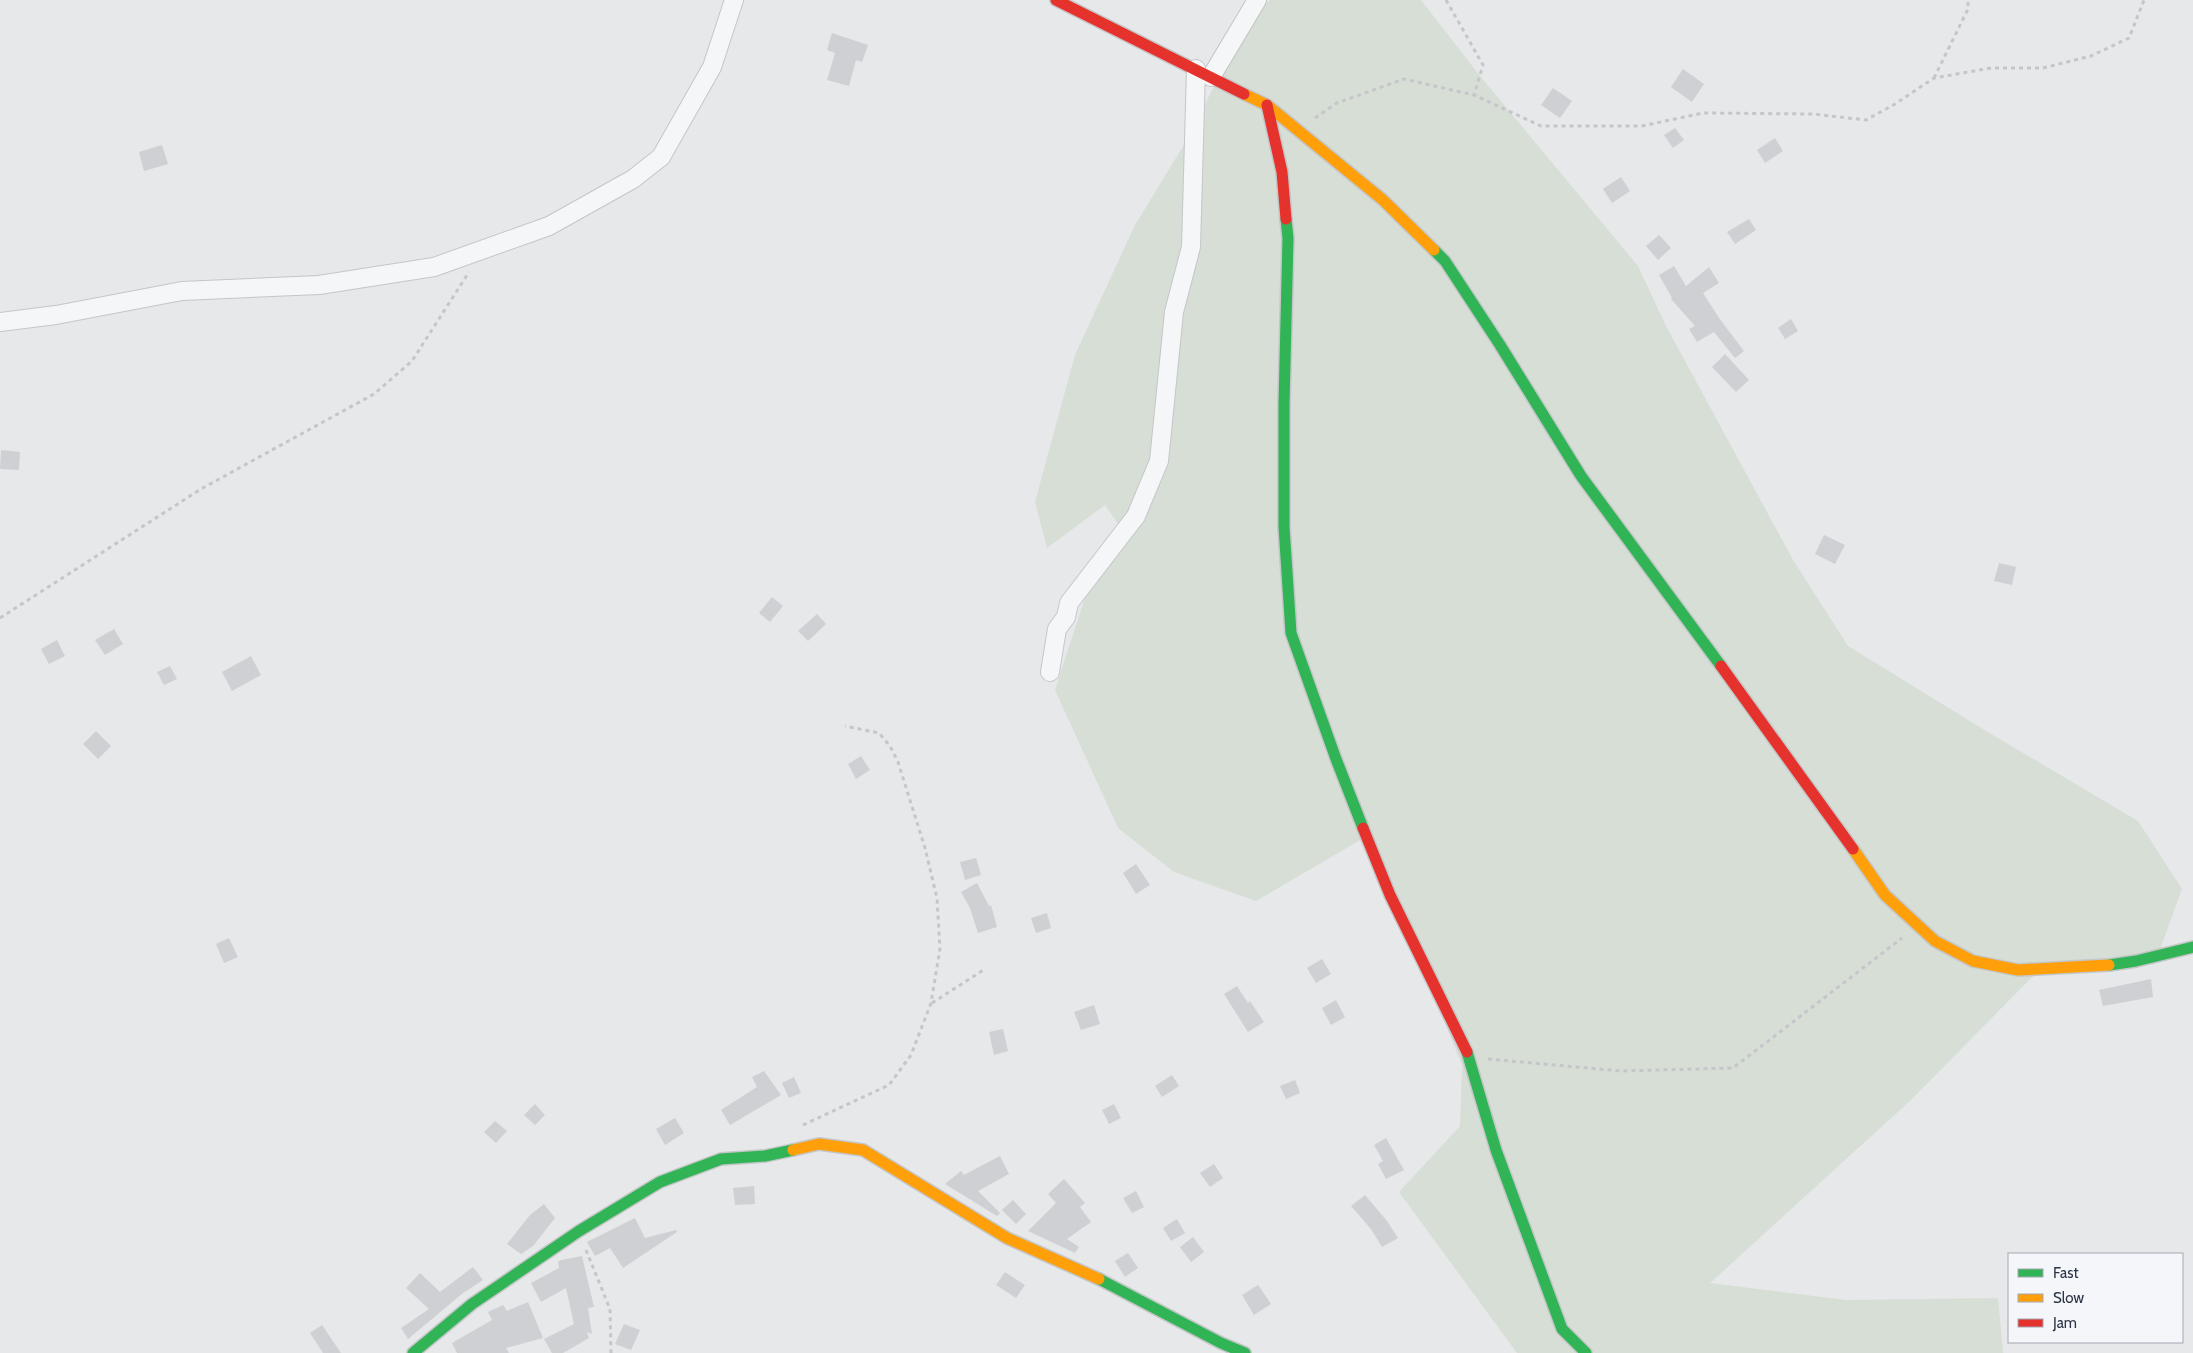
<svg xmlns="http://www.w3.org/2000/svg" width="2193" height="1353" viewBox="0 0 2193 1353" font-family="Cabin,sans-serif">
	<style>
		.green { fill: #d6ded6 }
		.building { fill: #ced0d3 }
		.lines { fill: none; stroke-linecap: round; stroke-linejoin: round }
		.street-casing { stroke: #c4c6c8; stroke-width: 20 }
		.fast-casing { stroke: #c4c6c8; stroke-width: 14 }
		.slow-casing { stroke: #c4c6c8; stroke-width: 14 }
		.jam-casing { stroke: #c4c6c8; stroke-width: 14 }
		.path { stroke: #c5c6ca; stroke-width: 3; stroke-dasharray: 4 4; stroke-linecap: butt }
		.street { stroke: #f5f6f7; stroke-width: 18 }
		.fast { stroke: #30b455; stroke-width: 11 }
		.slow { stroke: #ff9f0a; stroke-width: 11 }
		.jam { stroke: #e5322d; stroke-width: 11 }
	</style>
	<rect width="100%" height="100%" fill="#e6e8ea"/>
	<path class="green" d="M1270,0H1421L1480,76L1638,266L1666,326L1793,560L1848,646L1986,731L2138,821L2182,889L2155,963L2034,975L1911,1100L1710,1283L1846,1300L1998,1298L2003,1353H1517L1399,1192L1460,1126L1462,1065L1369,835L1256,901L1174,872L1118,828L1055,690L1093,573L1119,525L1105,505L1047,548L1035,502L1075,355L1135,225L1190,135L1248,17Z"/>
	<path class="building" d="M832,33L868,45L862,62L856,60L849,86L827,80L835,53L827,50Z
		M1683,69L1704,84L1692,102L1671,87Z
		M1553,88L1572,101L1560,118L1541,105Z
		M1675,128L1684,140L1673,148L1664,135Z
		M1775,138L1783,151L1765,163L1757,150Z
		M162,145L168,164L144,171L139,152Z
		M1621,177L1630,191L1612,203L1603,189Z
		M1749,219L1756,230L1735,244L1727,232Z
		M1659,235L1671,248L1658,260L1646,246Z
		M1674,266L1686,286L1709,267L1719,283L1703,293L1719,318L1744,351L1735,358L1714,332L1697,342L1689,329L1695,326L1671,299L1672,298L1659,275Z
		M1791,319L1798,331L1785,339L1778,328Z
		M1725,354L1749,380L1736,392L1712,367Z
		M1,450L20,452L19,470L0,469Z
		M1824,535L1845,545L1835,564L1815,554Z
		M1999,563L2016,567L2012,585L1994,581Z
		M772,597L783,606L770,622L759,613Z
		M817,614L826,624L808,641L798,631Z
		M114,629L123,644L105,655L95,640Z
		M57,640L65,656L49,664L41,649Z
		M251,656L261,675L232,691L222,672Z
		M170,666L177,679L164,685L157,672Z
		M96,731L111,746L98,759L83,744Z
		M861,756L870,770L856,779L848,764Z
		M976,858L981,875L965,880L960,862Z
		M1136,864L1150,885L1136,894L1123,873Z
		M977,883L989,906L991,905L997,927L978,933L970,908L961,892Z
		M1047,913L1051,928L1036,933L1031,918Z
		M229,938L238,957L224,963L216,944Z
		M1322,959L1331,974L1316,983L1307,968Z
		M2151,979L2153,997L2103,1006L2099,990Z
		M1237,986L1248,1003L1250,1001L1264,1022L1248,1032L1224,994Z
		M1336,1000L1345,1017L1331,1025L1322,1008Z
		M1094,1005L1100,1024L1081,1030L1074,1012Z
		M1003,1029L1008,1051L994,1055L989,1032Z
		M764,1071L781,1095L730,1125L721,1110L757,1087L752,1077Z
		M1172,1075L1179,1086L1162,1097L1155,1086Z
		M794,1077L801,1093L789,1098L782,1083Z
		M1295,1080L1300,1093L1286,1099L1280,1086Z
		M535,1104L545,1115L535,1125L524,1115Z
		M1114,1104L1121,1118L1109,1124L1102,1110Z
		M675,1118L684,1133L665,1145L656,1129Z
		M495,1121L507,1131L496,1143L484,1132Z
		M1386,1138L1404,1170L1386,1179L1378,1164L1383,1161L1374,1145Z
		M1000,1156L1009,1174L978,1191L1000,1213L997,1216L945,1184L961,1171L964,1175Z
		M1214,1164L1223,1178L1210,1187L1200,1173Z
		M1064,1179L1085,1203L1080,1207L1091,1222L1067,1239L1079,1247L1075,1253L1028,1231L1056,1203L1048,1194Z
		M754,1186L755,1204L735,1205L733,1188Z
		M1136,1191L1144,1207L1132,1213L1123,1198Z
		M1365,1195L1387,1221L1398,1238L1382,1247L1371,1229L1351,1206Z
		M1013,1200L1026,1214L1016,1224L1002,1210Z
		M544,1204L555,1218L533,1246L521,1254L507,1244L530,1215Z
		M635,1218L645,1238L676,1230L677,1232L623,1268L610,1248L595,1256L587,1242Z
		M1177,1219L1185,1233L1171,1241L1163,1228Z
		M1193,1237L1204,1252L1191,1262L1180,1247Z
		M1128,1253L1138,1268L1125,1277L1115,1261Z
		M582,1256L594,1307L588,1308L592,1334L587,1332L589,1338L563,1353H552L544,1339L574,1324L566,1288L541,1302L531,1283L559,1268L558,1262L561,1260Z
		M473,1267L483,1280L463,1293L408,1339L401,1328L429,1309L406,1288L420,1273L440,1292Z
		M1005,1272L1025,1285L1016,1298L996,1285Z
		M1258,1285L1271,1304L1254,1315L1242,1295Z
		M528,1302L543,1338L506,1348L509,1353H457L452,1343L492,1320L488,1312L503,1305L507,1311Z
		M624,1324L640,1330L631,1350L615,1344Z
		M322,1325L341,1353H323L310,1333Z"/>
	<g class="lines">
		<g class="street-casing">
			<path id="street" d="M1211,77L1257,0
				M0,322L56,315L182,291L319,285L434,267L549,226L633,179L661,157L712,67L734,0
				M1050,672L1057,629L1066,617L1069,603L1136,516L1159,461L1174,312L1191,247L1196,69"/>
		</g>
		<g class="fast-casing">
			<path id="fast" d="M1286,219L1288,238L1284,404V527L1291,633L1336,759L1363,828
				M1434,250L1445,261L1500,345L1581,476L1721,666
				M2109,965L2136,961L2193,947
				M1467,1052L1496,1150L1562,1329L1586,1353
				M1099,1279L1221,1343L1245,1353
				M413,1353L472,1304L579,1231L660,1182L721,1159L765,1156L793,1150"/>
		</g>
		<g class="slow-casing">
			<path id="slow" d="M1244,94L1267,105L1383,200L1434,250
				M1853,849L1885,895L1935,941L1973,961L2018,970L2109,965
				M793,1150L819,1144L863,1150L1007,1238L1099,1279"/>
		</g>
		<g class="jam-casing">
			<path id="jam" d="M1056,0L1244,94
				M1267,105L1282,172L1286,219
				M1721,666L1853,849
				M1363,828L1390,895L1467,1052"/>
		</g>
		<path class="path" d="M1446,0L1483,65L1474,95
			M1934,78L1968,9V0
			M1315,118L1337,103L1404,79L1474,95L1541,126H1642L1703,113L1813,114L1866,120L1895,104L1934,78L1991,68H2043L2091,56L2129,38L2144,0
			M0,618L201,489L374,394L412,361L469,272
			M932,1003L985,969
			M1488,1059L1621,1071L1733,1068L1902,938
			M803,1125L889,1085L911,1055L931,1003L940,949L937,898L925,848L898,762L890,746L879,733L845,726
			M586,1250L610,1309L611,1353"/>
		<use href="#street" class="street"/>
		<use href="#fast" class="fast"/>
		<use href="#slow" class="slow"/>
		<use href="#jam" class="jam"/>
	</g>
	<rect x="2008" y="1253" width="175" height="90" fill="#f4f6f9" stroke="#a4a8b1"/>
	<rect x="2018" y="1269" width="25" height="8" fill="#30b455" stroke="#a4a8b1"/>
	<text x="2053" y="1278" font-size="15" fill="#2b3445">Fast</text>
	<rect x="2018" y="1294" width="25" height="8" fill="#ff9f0a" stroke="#a4a8b1"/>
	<text x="2053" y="1303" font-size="15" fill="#2b3445">Slow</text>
	<rect x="2018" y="1319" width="25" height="8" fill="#e5322d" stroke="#a4a8b1"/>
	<text x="2053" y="1328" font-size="15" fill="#2b3445">Jam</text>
</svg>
